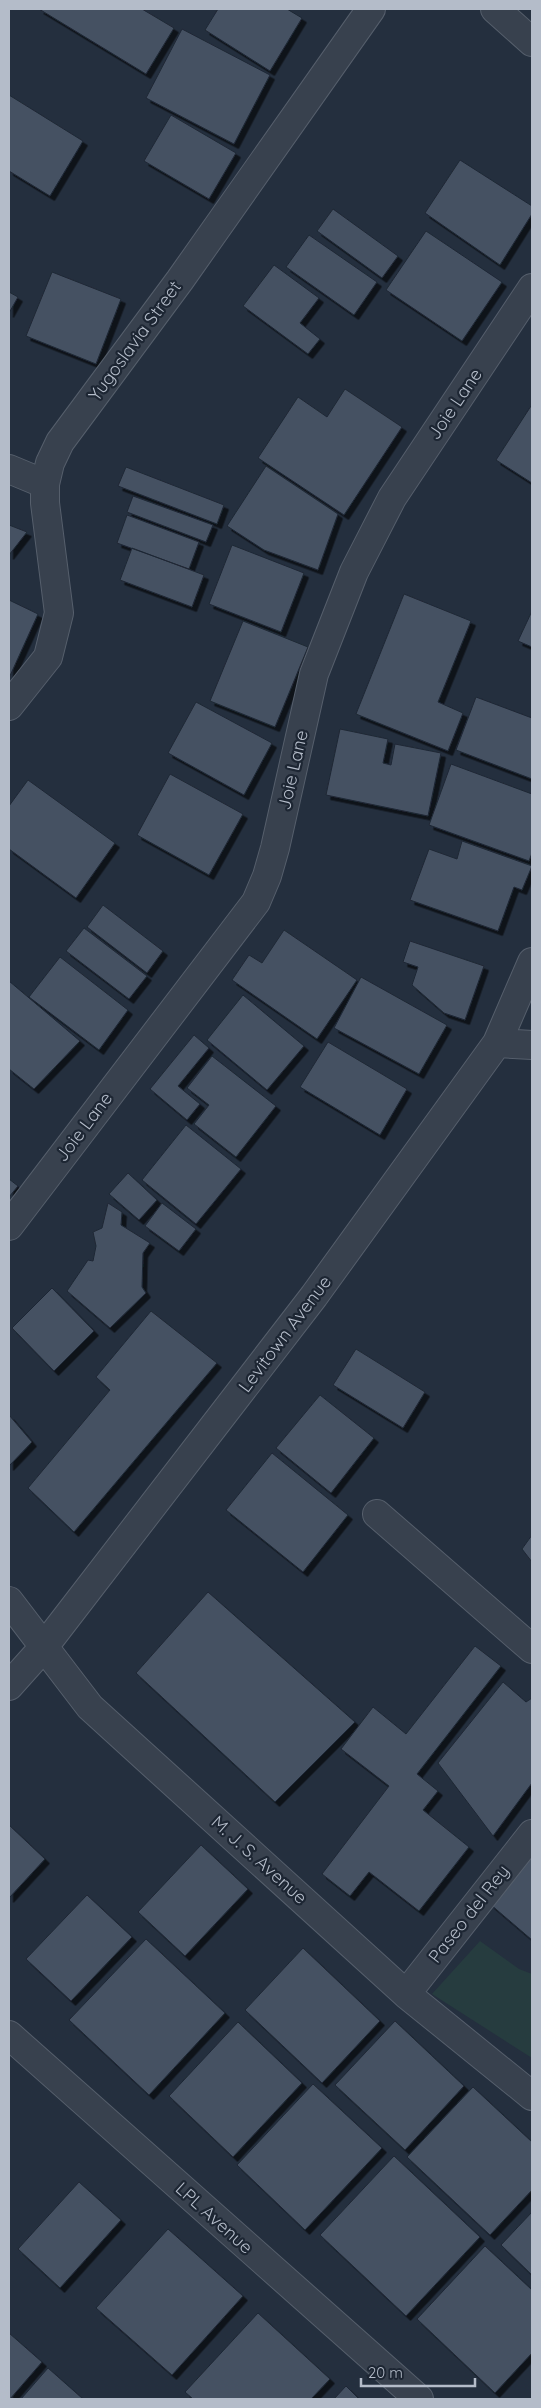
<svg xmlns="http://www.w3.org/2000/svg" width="541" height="2408" viewBox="0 0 541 2408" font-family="Quicksand,sans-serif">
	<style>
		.green { fill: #263c3f }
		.building { fill: #455162; stroke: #1f2835; filter: url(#shadow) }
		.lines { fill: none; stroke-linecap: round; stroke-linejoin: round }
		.minor-casing { stroke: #565f6c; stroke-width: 30 }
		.minor { stroke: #38414e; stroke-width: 28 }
		.labels { text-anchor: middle; stroke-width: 4.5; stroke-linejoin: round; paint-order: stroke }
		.street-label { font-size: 18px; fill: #b4bcc9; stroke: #1d2633 }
	</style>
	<defs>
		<filter id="shadow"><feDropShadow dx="4.5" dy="4.5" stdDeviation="0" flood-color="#0009"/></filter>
	</defs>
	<rect width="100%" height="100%" fill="#242f3e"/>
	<path class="green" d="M480,1941L519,1969L532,1974V2058L432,1994Z"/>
	<path class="building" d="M39,9H142L174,28L146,74Z
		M218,9H287L302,18L270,71L205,30Z
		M182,29L270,75L234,144L146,98Z
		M9,95L83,141L50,196L9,171Z
		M171,115L236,153L209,199L144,161Z
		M460,160L532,206V214L500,265L425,213Z
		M333,209L398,256L382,278L317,231Z
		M426,231L502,282L462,341L386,290Z
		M309,235L377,282L354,315L286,267Z
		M274,265L319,298L300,323L320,339L308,354L243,306Z
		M52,272L121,299L96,364L26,336Z
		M9,292L18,297L9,313Z
		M345,389L402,427L344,515L258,458L298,397L327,417Z
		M531,406L532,407V483L496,460Z
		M266,466L338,514L318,570L264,550L227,526Z
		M126,467L224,505L217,524L118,486Z
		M133,496L213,525L206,542L127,512Z
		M127,515L199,542L189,569L117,543Z
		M9,525L27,532L9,555Z
		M232,545L304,573L281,632L209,604Z
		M132,548L204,575L192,607L120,580Z
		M404,594L471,621L438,702L463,713L448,751L356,714Z
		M9,600L38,614L9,678Z
		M532,611V647L518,641Z
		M243,621L308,647L275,727L210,701Z
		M476,697L532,718V779L456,750Z
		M196,702L272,743L244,795L168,753Z
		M340,729L388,739L383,763L391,765L395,744L441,753L428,816L326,795Z
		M451,764L532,794V853L529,861L429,825Z
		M170,774L243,814L209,875L137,835Z
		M28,780L115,843L76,898L9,849V806Z
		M462,841L532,866L522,890L514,887L498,931L410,900L429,849L457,859Z
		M103,905L163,951L147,973L87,927Z
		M84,928L147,976L129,999L66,951Z
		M284,930L357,980L317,1039L232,980L249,955L262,963Z
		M410,941L484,966L465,1020L444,1013L412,985L418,967L403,962Z
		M60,957L128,1010L99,1050L29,997Z
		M361,977L447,1025L419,1074L334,1028Z
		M9,981L80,1041L34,1089L9,1069Z
		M243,995L304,1046L267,1090L207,1040Z
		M194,1035L209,1048L178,1086L200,1104L187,1120L150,1089Z
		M328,1042L407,1089L380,1135L300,1087Z
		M212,1056L276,1106L236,1157L194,1124L209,1105L187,1088Z
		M186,1125L241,1169L196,1224L142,1180Z
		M128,1173L157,1200L139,1220L109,1194Z
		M9,1179L18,1186L9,1197Z
		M108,1203L122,1212L121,1225L150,1243L143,1253L142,1287L146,1293L110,1328L67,1291L88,1260L93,1261L96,1246L93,1232L102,1228Z
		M162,1203L196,1229L179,1251L145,1226Z
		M52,1288L94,1331L54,1371L12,1328Z
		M151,1311L217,1363L74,1532L28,1488L110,1390L96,1377Z
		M356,1349L425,1392L403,1428L333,1385Z
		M320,1395L374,1438L331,1493L276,1448Z
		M9,1415L32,1442L9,1466Z
		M272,1453L348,1515L303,1572L226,1510Z
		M532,1535V1562L522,1549Z
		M208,1592L355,1722L275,1802L136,1673Z
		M475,1646L501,1666L417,1774L438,1791L423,1810L469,1847L419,1911L369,1872L350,1896L322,1874L389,1786L341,1749L373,1707L406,1734Z
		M503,1682L526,1702L532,1698V1783L493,1836L438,1763Z
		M9,1825L45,1859L9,1898Z
		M201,1845L248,1889L185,1956L138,1912Z
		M532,1854V1940L490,1904Z
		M87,1895L132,1937L71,2001L26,1959Z
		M146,1939L225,2013L149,2095L69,2020Z
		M303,1948L380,2021L322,2083L245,2010Z
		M395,2021L464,2086L405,2150L335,2085Z
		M238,2022L302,2083L233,2157L169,2096Z
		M313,2084L382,2148L305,2230L237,2165Z
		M473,2087L532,2142V2190L490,2235L407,2157Z
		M394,2156L480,2237L406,2316L320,2235Z
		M79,2182L121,2220L60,2288L18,2249Z
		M532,2212V2275L501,2245Z
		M168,2229L243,2296L172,2375L96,2308Z
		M485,2246L532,2290V2353L495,2393L417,2319Z
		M258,2313L330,2379L311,2399H193L185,2392Z
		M9,2333L42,2362L10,2399H9Z
		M48,2368L83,2399H21Z
		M346,2386L359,2399H334Z"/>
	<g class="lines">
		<g class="minor-casing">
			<path id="minor" d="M495,9L532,42
				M9,469L45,484
				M9,706L48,657L59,613L45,503V484L50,463L60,442L180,280L371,9
				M497,1043L532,1045
				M9,1226L256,902L267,876L275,848L314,674L354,572L392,498L532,288
				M377,1514L532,1649
				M9,1601L90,1707L406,1994L532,2096
				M9,1686L43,1648L314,1296L497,1043L532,962
				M406,1994L532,1834
				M9,2035L419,2399"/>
		</g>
		<use href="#minor" class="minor"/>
	</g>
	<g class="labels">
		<g class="street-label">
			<text transform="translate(135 341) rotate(-54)" y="6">Yugoslavia Street</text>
			<text transform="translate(455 404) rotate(-56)" y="6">Joie Lane</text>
			<text transform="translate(293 770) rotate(-77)" y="6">Joie Lane</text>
			<text transform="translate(84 1127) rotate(-53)" y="6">Joie Lane</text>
			<text transform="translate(285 1334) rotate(-53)" y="6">Levitown Avenue</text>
			<text transform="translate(259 1860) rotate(42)" y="6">M. J. S. Avenue</text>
			<text transform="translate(469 1914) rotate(-52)" y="6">Paseo del Rey</text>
			<text transform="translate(214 2218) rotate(42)" y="6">LPL Avenue</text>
		</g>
	</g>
	<rect width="541" height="2408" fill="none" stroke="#b4bcc9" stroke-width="20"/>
	<path d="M361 2378v8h114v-8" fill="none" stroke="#b4bcc9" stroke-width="2.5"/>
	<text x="368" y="2378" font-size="15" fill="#b4bcc9" stroke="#1d2633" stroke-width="4" paint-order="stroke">20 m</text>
</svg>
